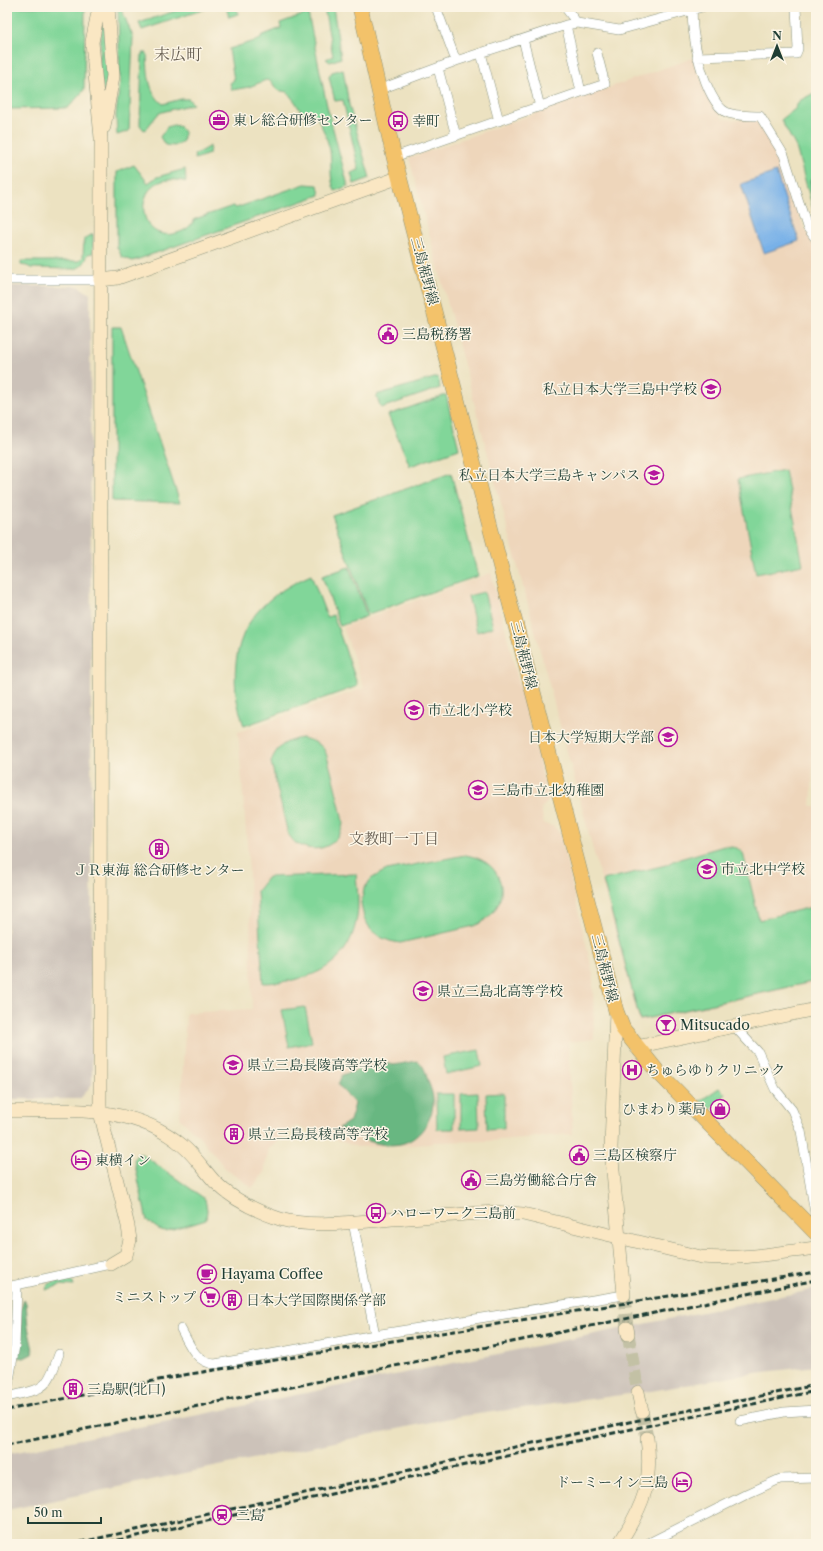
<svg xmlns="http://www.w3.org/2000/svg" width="823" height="1551" viewBox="0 0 823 1551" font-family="'Libre Caslon Text','Noto Serif JP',serif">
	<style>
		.built { fill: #eed6bb }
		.industrial { fill: #ccc2b9 }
		.green { fill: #81d699; stroke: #508a66 }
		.forest { fill: #68b781; stroke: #447a5a }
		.water { fill: #78b1e8; stroke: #4c778e }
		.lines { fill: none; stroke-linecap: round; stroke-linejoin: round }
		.secondary-tunnel { stroke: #c3c1a5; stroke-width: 13; stroke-dasharray: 13 6; stroke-linecap: butt }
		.street-casing { stroke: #86907a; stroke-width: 10 }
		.secondary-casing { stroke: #86907a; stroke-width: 14 }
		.primary-casing { stroke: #86907a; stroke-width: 16 }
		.street { stroke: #fff; stroke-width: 9 }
		.secondary { stroke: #fae7c3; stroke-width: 13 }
		.primary { stroke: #f3c26a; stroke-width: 15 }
		.rail { stroke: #1f3d34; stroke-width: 3; stroke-dasharray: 6 3; stroke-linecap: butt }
		.labels { text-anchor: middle; stroke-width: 3; stroke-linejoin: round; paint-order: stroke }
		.poi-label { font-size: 14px; fill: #1f3d34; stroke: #fcf5e5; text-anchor: start }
		.street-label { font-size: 14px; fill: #1f3d34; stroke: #fcf5e5 }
		.neighbourhood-label { font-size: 15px; fill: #675f53; stroke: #fcf5e5 }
		.quarter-label { font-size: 16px; fill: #675f53; stroke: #fcf5e5 }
	</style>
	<rect width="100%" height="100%" fill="#fcf5e5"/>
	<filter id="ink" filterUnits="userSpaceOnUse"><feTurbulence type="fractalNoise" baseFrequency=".025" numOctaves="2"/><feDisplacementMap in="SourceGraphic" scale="8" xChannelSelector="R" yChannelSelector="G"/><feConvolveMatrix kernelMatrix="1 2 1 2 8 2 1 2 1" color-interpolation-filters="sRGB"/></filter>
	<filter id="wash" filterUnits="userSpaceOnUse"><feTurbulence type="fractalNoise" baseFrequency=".012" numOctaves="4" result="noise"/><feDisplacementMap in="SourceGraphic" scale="16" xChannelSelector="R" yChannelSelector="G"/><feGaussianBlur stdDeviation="0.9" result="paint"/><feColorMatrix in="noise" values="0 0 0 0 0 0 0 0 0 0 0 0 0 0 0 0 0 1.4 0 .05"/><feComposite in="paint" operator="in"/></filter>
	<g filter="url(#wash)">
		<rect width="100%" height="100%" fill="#ece2c1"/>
		<path class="built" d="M693,58L700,78L723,119L757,121L763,126L783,163L803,226L816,244V706L811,806H815L816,809V983L639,1022L409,158Z
			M491,573L549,801L541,808L544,824L553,826L560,833L593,974L594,1039L568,1042L573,1134L487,1141L433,1142L430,1144L417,1145L357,1147L296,1126L269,1148L264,1173L252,1188L224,1167L200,1137L180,1119L186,1013L252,1009L249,870L238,732L364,688L343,627Z"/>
		<path class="industrial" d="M7,286H78L90,294L92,1084L80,1099H7Z
			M816,1289V1366L755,1373L651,1391L455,1417L7,1510V1454Z"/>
		<path class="green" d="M7,7H85L84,90L68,108L7,109Z
			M187,7H211L142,30L139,23Z
			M226,7H237L238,14L229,17Z
			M324,7H333L341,58L330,62L326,59L333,56Z
			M121,8L133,37L129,131L117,135L116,115L120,81L118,9Z
			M308,13L327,106L348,186L335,191C329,178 332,164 330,150C327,138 322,126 316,115L305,119L296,103L287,92L277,90L271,81L266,80L249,87L232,90L230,83L234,80L229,49L261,39V36L281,28L280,23Z
			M102,24H104C106,37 112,87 103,94L99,68Z
			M142,53H147C148,72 147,91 163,104L181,99H189L193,104L162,112L158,114L146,129L144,130L140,125Z
			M343,69L349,105L370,178L354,184L351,173L359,170L343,100L335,101L329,77L332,72Z
			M816,92V228V220L796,147L781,120L795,109L799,101Z
			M173,125L179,126L184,132L183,141L174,146L165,145L160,137L167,127Z
			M210,146L209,154L195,159L194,155Z
			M134,165L148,183L157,177L185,169L186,182C132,166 132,241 173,234C183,232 190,228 195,219L233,206L236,208L305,184L318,185L320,195L133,261L122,257L117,247V172Z
			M93,234V253L88,254C85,262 83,267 74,269L31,268L27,266L21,265V261H79L83,257L84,239Z
			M112,327H121L180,503L112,501Z
			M438,377L440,388L381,408L376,395Z
			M446,395L459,449L410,466L388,415Z
			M785,470L803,565L756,574L738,479Z
			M451,473L478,576L368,614L332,515Z
			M349,567L367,616L340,626L322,576Z
			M311,575L327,617L333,615L358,686L244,726C241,716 237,704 236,693C230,632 258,598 311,575Z
			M484,592L493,627L477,632L468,596Z
			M302,738C310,740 321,743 325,751C328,756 343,818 343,823C341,844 319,854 301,846C295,844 292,839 288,834L271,762C276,747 286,740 302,738Z
			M724,846L737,848L743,853L759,920L816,906V981L640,1020L603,880L666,865L673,861Z
			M465,855C509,861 514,909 474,926L400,943L390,941L380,937L371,930L364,918L361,903L364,889L371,879L379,874L387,870Z
			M356,874C357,889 360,907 356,922C346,970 305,982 263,983L257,891L268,877Z
			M305,1007L312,1042L289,1047L282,1010Z
			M479,1050L482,1066L446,1074L443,1057Z
			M719,1088L725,1094L710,1110L700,1101Z
			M478,1093L479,1128L461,1129V1094Z
			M504,1093V1128L487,1129L486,1094Z
			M436,1094H454V1129H437Z
			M137,1154H142L205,1199L207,1210L206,1219L166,1231L160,1230L147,1221L134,1160Z
			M65,1280L72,1281L74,1286L61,1285L46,1290L48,1284Z"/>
		<path class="forest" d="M816,174V212L810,181Z
			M417,1061C425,1066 425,1071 428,1081C431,1089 434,1096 433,1104C432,1121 418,1141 400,1144C378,1148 358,1137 339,1128L350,1121L355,1104L338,1085L342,1075L363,1068L375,1067L385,1063L394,1065Z
			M24,1300L26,1303L28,1327L33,1350L32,1354L24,1358L18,1357L17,1354L21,1323L20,1310Z"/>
		<path class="water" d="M776,172L799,241L764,253L741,184Z"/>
	</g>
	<g filter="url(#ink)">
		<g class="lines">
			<path class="secondary-tunnel" d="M624,1295L627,1328
				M628,1334L638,1392
				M642,1411L647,1438"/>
			<g class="street-casing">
				<path id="street" d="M436,7L456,61
					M565,7L577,23
					M693,7C689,30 704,100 726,112C735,117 750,115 760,116L784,155L807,227L816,239
					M523,39L540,107
					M481,53L499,121
					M697,57L796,54L798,49L796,7
					M438,68L456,136
					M378,90L456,61L566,25L577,23L619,30L702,7
					M581,92L605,84L597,53
					M394,157L581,92L566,25
					M7,280H100
					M735,1027L758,1052L775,1089L792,1110L801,1131L816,1219
					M353,1222L375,1335
					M7,1287L111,1264
					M181,1329C189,1344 196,1363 215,1364L375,1335L624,1295
					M7,1392L15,1346L17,1285
					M7,1397C44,1388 46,1392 59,1354
					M740,1421L784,1412L816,1410
					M647,1544L749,1493L780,1479L816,1478"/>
			</g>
			<g class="secondary-casing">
				<path id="secondary" d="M99,7L92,42L101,138L100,1112L128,1226L130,1240L126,1255L111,1264
					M104,127L113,76L108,7
					M100,280L118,278L400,177
					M616,1011L611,1148L624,1295
					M636,1047L816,1009
					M7,1111C69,1111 133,1103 183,1146C195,1156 204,1170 215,1182C233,1200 256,1211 280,1219C309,1228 353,1222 382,1220C420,1217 457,1215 494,1212L523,1214L701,1257C741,1260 776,1253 816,1248
					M627,1328L628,1334
					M638,1392L642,1411
					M619,1544C643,1506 653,1483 647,1438"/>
			</g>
			<g class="primary-casing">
				<path id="primary" d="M360,7L394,157L616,1011L623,1029L657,1071L816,1233"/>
			</g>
			<use href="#street" class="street"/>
			<use href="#secondary" class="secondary"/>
			<use href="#primary" class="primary"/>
			<path class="rail" d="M7,1410L184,1375L816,1272
				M7,1445L816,1280
				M72,1544L629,1422L816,1385
				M100,1544L632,1429L816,1391"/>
		</g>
	</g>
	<defs>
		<g id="office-ring" transform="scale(1)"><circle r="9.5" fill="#fcf5e5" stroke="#b5179e" stroke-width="1.5"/><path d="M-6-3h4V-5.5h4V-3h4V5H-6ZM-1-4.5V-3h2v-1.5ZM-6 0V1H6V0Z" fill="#b5179e"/></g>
		<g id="bus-ring" transform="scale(1)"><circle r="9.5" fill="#fcf5e5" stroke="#b5179e" stroke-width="1.5"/><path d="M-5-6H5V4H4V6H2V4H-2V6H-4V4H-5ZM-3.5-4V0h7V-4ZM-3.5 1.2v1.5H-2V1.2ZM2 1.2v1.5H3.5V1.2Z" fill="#b5179e"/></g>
		<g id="civic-ring" transform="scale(1)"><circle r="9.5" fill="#fcf5e5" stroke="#b5179e" stroke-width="1.5"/><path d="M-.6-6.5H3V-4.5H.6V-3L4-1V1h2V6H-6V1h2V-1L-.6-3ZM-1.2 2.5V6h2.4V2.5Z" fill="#b5179e"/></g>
		<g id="school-ring" transform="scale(1)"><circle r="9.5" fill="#fcf5e5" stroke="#b5179e" stroke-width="1.5"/><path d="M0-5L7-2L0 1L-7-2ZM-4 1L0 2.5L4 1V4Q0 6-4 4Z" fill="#b5179e"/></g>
		<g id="university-ring" transform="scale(1)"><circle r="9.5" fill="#fcf5e5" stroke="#b5179e" stroke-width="1.5"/><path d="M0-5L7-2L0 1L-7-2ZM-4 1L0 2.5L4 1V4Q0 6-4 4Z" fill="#b5179e"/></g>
		<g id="building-ring" transform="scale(1)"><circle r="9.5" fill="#fcf5e5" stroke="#b5179e" stroke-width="1.5"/><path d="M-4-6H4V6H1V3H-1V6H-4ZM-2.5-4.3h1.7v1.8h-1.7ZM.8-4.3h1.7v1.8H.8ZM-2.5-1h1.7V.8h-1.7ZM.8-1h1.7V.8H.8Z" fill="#b5179e"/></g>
		<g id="bar-ring" transform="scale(1)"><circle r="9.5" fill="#fcf5e5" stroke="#b5179e" stroke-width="1.5"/><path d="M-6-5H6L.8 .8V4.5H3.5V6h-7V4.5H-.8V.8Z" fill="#b5179e"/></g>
		<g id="hospital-ring" transform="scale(1)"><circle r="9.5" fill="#fcf5e5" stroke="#b5179e" stroke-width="1.5"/><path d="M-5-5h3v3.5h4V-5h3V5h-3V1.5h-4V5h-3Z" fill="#b5179e"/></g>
		<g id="shop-ring" transform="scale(1)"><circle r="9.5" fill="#fcf5e5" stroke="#b5179e" stroke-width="1.5"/><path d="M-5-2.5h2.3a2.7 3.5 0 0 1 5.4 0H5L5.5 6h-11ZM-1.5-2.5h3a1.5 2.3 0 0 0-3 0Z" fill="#b5179e"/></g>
		<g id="hotel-ring" transform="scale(1)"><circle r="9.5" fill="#fcf5e5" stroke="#b5179e" stroke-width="1.5"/><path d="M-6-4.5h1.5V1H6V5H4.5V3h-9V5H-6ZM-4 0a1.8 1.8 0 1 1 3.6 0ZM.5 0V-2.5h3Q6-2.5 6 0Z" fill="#b5179e"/></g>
		<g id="cafe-ring" transform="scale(1)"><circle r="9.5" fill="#fcf5e5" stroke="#b5179e" stroke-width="1.5"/><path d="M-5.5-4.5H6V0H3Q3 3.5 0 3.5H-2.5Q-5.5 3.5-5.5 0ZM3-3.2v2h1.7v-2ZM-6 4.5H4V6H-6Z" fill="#b5179e"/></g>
		<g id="supermarket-ring" transform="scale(1)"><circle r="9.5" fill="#fcf5e5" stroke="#b5179e" stroke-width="1.5"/><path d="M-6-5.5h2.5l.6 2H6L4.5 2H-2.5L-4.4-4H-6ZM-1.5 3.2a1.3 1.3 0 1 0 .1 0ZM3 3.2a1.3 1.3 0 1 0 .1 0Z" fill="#b5179e"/></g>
		<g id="station-ring" transform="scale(1)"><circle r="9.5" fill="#fcf5e5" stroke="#b5179e" stroke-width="1.5"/><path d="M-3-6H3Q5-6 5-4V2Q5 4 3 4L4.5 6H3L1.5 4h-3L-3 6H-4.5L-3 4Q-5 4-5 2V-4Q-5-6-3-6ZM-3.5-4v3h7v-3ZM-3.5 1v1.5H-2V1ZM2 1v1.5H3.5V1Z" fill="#b5179e"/></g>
	</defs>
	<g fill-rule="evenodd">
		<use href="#office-ring" x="219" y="120"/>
		<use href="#bus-ring" x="398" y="121"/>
		<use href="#civic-ring" x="388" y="334"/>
		<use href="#school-ring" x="711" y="389"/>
		<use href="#school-ring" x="654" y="475"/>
		<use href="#school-ring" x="414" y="710"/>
		<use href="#university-ring" x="668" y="737"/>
		<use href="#school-ring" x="478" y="790"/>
		<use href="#building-ring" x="159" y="849"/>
		<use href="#school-ring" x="707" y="869"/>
		<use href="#school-ring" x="423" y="991"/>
		<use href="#bar-ring" x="666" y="1025"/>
		<use href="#school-ring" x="233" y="1065"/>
		<use href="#hospital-ring" x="632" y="1070"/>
		<use href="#shop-ring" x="720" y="1109"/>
		<use href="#building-ring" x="234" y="1134"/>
		<use href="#civic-ring" x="579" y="1155"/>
		<use href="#hotel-ring" x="81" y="1160"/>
		<use href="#civic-ring" x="471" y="1180"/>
		<use href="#bus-ring" x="376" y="1213"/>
		<use href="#cafe-ring" x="207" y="1274"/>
		<use href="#supermarket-ring" x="210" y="1297"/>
		<use href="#building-ring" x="232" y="1300"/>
		<use href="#building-ring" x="73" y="1389"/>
		<use href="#hotel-ring" x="682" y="1482"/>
		<use href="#station-ring" x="222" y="1515"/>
	</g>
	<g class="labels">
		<g class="poi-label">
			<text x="233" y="125">東レ総合研修センター</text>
			<text x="412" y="126">幸町</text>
			<text x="402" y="339">三島税務署</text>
			<text x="697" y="394" text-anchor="end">私立日本大学三島中学校</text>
			<text x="640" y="480" text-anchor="end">私立日本大学三島キャンパス</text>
			<text x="428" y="715">市立北小学校</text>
			<text x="654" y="742" text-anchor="end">日本大学短期大学部</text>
			<text x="492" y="795">三島市立北幼稚園</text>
			<text x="721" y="874">市立北中学校</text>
			<text x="159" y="875" text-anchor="middle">ＪＲ東海 総合研修センター</text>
			<text x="437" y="996">県立三島北高等学校</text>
			<text x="680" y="1030">Mitsucado</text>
			<text x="247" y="1070">県立三島長陵高等学校</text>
			<text x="646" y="1075">ちゅらゆりクリニック</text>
			<text x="706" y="1114" text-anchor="end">ひまわり薬局</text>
			<text x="248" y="1139">県立三島長稜高等学校</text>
			<text x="593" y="1160">三島区検察庁</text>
			<text x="95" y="1165">東横イン</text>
			<text x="485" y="1185">三島労働総合庁舎</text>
			<text x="390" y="1218">ハローワーク三島前</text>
			<text x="221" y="1279">Hayama Coffee</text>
			<text x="196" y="1302" text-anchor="end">ミニストップ</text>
			<text x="246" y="1305">日本大学国際関係学部</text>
			<text x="87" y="1394">三島駅(北口)</text>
			<text x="668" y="1487" text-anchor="end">ドーミーイン三島</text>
			<text x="236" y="1520">三島</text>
		</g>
		<g class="street-label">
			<text transform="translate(425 271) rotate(75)" y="5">三島裾野線</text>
			<text transform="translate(524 655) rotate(76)" y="5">三島裾野線</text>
			<text transform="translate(605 968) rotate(76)" y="5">三島裾野線</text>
		</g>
		<g class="neighbourhood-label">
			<text x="394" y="844">文教町一丁目</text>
		</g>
		<g class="quarter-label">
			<text x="178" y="60">末広町</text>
		</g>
	</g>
	<rect width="823" height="1551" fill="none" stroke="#fcf5e5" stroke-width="24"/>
	<g transform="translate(777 46)" stroke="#fcf5e5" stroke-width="3" paint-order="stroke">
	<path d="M0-3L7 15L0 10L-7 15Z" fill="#1f3d34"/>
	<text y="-6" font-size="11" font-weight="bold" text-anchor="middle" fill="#1f3d34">N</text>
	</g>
	<path d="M28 1517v6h73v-6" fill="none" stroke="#1f3d34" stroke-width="2"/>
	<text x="34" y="1517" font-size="12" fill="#1f3d34" stroke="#fcf5e5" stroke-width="3" paint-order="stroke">50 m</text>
</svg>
